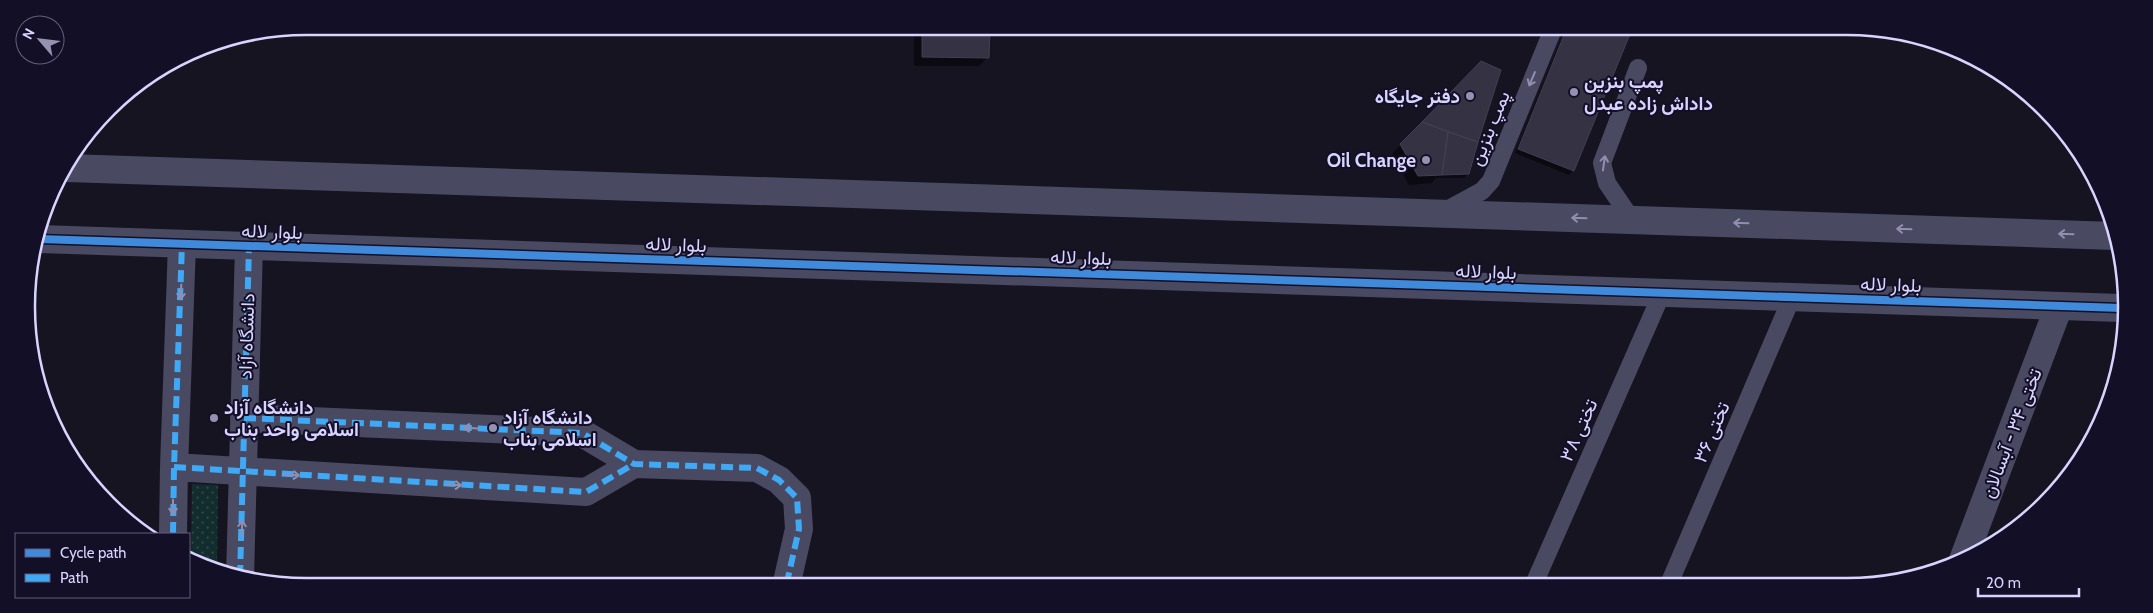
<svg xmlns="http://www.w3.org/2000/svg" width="2153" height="613" viewBox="0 0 2153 613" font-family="Cabin,Vazirmatn,sans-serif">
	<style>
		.grass { fill: url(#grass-dots) }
		.shadow { fill: #0007 }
		.building { fill: #343243; stroke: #433f54 }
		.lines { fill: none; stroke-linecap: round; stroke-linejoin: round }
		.service { stroke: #4a4962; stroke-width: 18 }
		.minor { stroke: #4a4962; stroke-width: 28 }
		.tertiary { stroke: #4a4962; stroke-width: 28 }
		.quiet { stroke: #3fa9f5; stroke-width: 6; stroke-dasharray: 12 6; stroke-linecap: butt }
		.cycleway-casing { stroke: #130f26; stroke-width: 11 }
		.cycleway { stroke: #408adc; stroke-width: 8 }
		.oneway { stroke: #928eb0 }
		.poi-dot { fill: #9591b1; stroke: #130f26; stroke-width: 2 }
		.labels { text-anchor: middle; stroke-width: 4; stroke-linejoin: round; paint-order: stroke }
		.poi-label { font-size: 19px; font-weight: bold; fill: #d9d4ff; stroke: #130f26; text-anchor: start }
		.street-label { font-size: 19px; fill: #d9d4ff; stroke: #130f26 }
		.rim { fill: none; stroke: #d9d4ff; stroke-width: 2.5 }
	</style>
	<defs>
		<pattern id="grass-dots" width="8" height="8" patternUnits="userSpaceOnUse" patternTransform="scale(1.25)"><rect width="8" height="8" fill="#132c2d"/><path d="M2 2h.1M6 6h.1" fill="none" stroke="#354a4c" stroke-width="1.8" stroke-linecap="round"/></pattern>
	</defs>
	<rect width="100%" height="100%" fill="#161421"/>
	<path class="grass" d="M192,484L218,485L217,567L191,556Z"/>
	<path class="shadow" d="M914,28L988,29V57L979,66H914Z
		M1565,30L1617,31L1629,35L1573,171L1569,175L1515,153Z
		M1481,63L1500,71L1468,173L1464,178H1436L1432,183L1409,185L1392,154Z"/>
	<path class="building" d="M922,28L990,29L989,58L922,57Z
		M1566,30L1621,31L1630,34L1574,171L1518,149Z
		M1481,61L1501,70L1478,142L1422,122Z
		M1422,122L1448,132L1442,175L1418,176L1400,144Z
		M1448,132L1478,142L1469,174L1442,175Z"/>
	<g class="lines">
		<path class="service" d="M1447,210L1482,191L1491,181L1551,34
			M1632,220L1607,183L1602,163L1638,68
			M1534,584L1662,293
			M1669,584L1792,297"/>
		<path class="minor" d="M244,418L582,433L634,464L757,468L779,480L797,498L799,529L787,582
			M174,467L586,492L634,464
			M173,534L174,467L182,244
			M1963,560L2059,306
			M240,577L249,246"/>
		<path class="tertiary" d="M67,168L2115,236
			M40,239L2121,308"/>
		<path class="quiet" d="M244,418L582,433L634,464L757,468L779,480L797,498L799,529L787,582
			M174,467L586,492L634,464
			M173,534L174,467L182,244
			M240,577L249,246"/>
		<g class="cycleway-casing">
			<path id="cycleway" d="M40,239L2121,308"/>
		</g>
		<use href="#cycleway" class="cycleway"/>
	</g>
	<defs><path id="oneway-shaft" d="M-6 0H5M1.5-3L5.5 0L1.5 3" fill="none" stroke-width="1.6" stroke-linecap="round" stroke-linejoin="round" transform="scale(1.25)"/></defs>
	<g class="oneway">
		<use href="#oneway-shaft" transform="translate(1532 79) rotate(113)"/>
		<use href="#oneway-shaft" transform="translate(1604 163) rotate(-82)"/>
		<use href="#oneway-shaft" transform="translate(1579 218) rotate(-178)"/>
		<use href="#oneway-shaft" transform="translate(1741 223) rotate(-178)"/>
		<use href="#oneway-shaft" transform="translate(1904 229) rotate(-178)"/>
		<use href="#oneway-shaft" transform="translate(2066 234) rotate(-178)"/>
		<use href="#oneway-shaft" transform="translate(181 292) rotate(92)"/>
		<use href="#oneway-shaft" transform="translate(471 428) rotate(-177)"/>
		<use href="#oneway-shaft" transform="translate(292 475) rotate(3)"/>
		<use href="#oneway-shaft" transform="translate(454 485) rotate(3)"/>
		<use href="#oneway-shaft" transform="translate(173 507) rotate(90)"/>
		<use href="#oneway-shaft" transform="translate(242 528) rotate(-88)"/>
	</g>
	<g class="poi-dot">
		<circle cx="1574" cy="92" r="5"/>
		<circle cx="1470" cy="96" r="5"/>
		<circle cx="1426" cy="160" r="5"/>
		<circle cx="214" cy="418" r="5"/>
		<circle cx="493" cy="428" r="5"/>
	</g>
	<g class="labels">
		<g class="poi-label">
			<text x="1584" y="88">پمپ بنزین<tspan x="1584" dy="22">داداش زاده عبدل</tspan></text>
			<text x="1460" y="103" text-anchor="end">دفتر جایگاه</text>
			<text x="1416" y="167" text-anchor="end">Oil Change</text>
			<text x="224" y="414">دانشگاه آزاد<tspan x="224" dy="22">اسلامی واحد بناب</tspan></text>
			<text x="503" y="424">دانشگاه آزاد<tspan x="503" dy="22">اسلامی بناب</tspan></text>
		</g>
		<g class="street-label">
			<text transform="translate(1489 128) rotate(-68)" y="7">پمپ بنزین</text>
			<text transform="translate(272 231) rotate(2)" y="7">بلوار لاله</text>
			<text transform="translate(676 244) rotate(2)" y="7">بلوار لاله</text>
			<text transform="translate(1081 257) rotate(2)" y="7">بلوار لاله</text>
			<text transform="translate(1486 271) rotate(2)" y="7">بلوار لاله</text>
			<text transform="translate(1891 284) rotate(2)" y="7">بلوار لاله</text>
			<text transform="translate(246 336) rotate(-88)" y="7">دانشگاه آزاد</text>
			<text transform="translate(1578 430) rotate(-66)" y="7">تختی ۳۸</text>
			<text transform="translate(1711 432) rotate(-67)" y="7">تختی ۳۶</text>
			<text transform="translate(2011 433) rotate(-69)" y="7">تختی ۳۴ - آبسالان</text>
		</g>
	</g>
	<path d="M0 0H2153V613H0ZM306 35H1847A271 271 0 0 1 2118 306V307A271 271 0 0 1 1847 578H306A271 271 0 0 1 35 307V306A271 271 0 0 1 306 35Z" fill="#130f26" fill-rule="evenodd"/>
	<path class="rim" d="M306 35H1847A271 271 0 0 1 2118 306V307A271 271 0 0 1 1847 578H306A271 271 0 0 1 35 307V306A271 271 0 0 1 306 35Z"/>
	<rect x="15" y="533" width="175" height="65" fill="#130f26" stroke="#625e7d"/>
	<rect x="25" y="549" width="25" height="8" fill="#408adc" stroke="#625e7d"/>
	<text x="60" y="558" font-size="15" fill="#d9d4ff">Cycle path</text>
	<rect x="25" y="574" width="25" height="8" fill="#3fa9f5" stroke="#625e7d"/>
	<text x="60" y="583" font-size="15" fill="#d9d4ff">Path</text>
	<g transform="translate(40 40) rotate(298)"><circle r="24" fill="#130f26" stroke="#625e7d"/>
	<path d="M0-4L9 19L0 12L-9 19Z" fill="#9591b1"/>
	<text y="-8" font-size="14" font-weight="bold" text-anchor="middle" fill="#d9d4ff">N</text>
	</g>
	<path d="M1978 588v8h101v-8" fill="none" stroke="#d9d4ff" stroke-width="2.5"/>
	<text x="1986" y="588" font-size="15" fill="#d9d4ff" stroke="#130f26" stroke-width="4" paint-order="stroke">20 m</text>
</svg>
